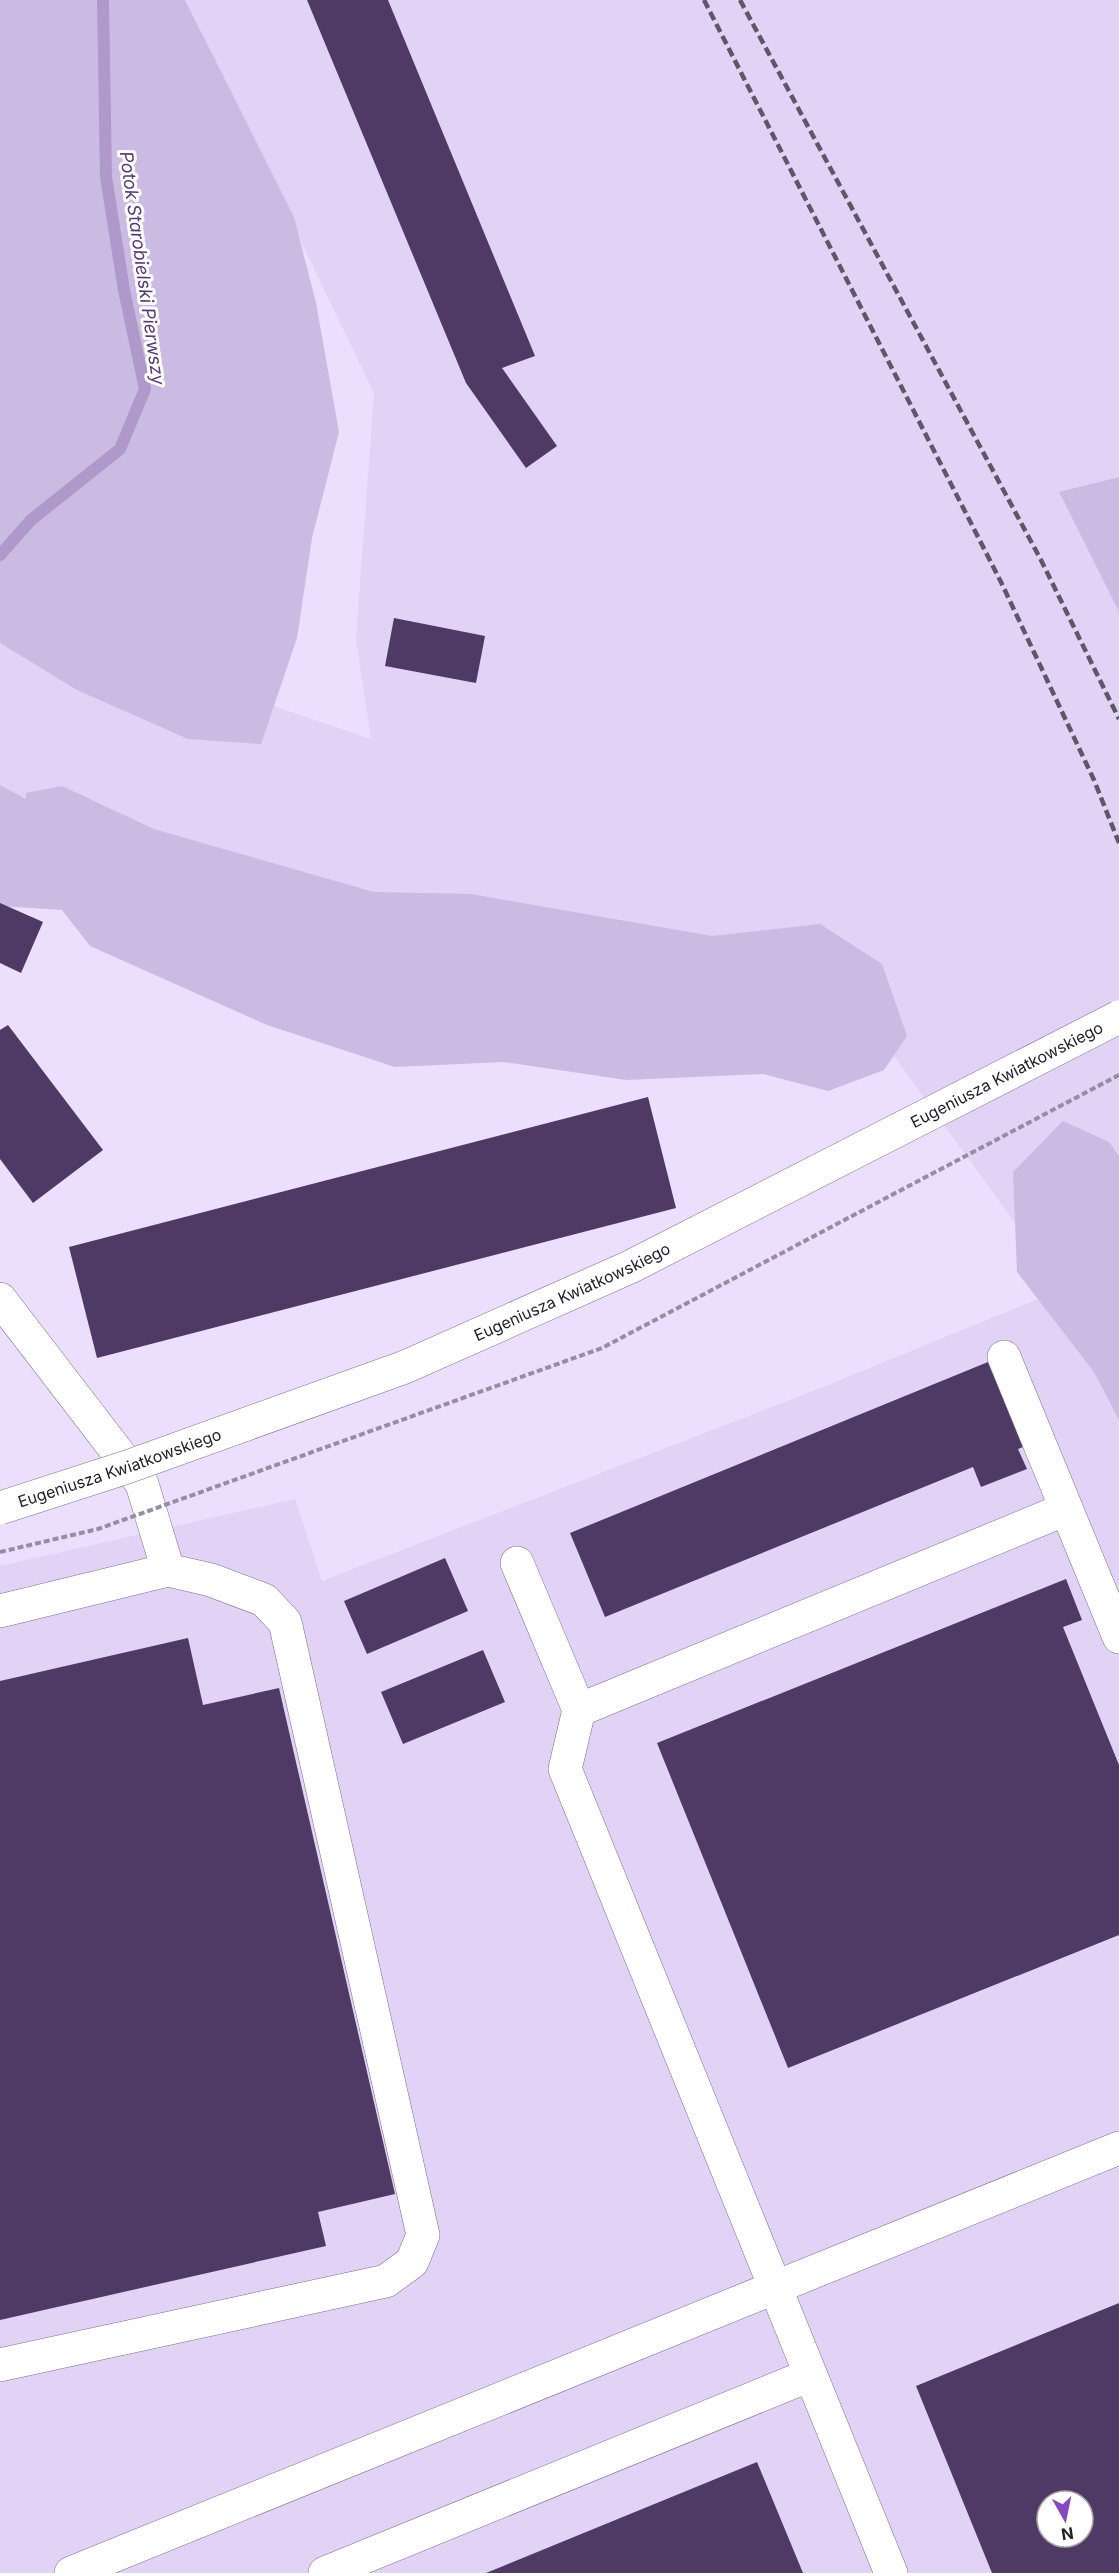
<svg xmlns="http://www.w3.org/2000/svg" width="1119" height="2573" viewBox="0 0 1119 2573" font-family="Inter,sans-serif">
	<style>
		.built { fill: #e1d2f6; fill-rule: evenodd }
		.green { fill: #cbbbe2 }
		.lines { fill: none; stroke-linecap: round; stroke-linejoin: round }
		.stream { stroke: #ae99ca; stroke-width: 12 }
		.building { fill: #4e3a65; fill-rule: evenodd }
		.minor-casing { stroke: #7d728c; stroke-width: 34 }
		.minor { stroke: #fff; stroke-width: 33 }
		.rail { stroke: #5e5767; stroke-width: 4.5; stroke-dasharray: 9 4.5; stroke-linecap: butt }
		.minor-bridge-casing { stroke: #7d728c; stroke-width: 34; stroke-linecap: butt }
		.path-bridge { stroke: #958da2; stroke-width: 4; stroke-dasharray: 6 3; stroke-linecap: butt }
		.minor-bridge { stroke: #fff; stroke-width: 33 }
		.labels { text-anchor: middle; stroke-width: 6; stroke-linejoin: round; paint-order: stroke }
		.street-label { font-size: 16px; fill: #221e28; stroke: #fff }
		.water-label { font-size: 18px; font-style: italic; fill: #563976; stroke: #fff }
	</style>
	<rect width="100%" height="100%" fill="#ebdffd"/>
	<path class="built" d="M185,0H1119V477L1059,493L1119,612V2573H0V1566L295,1499L322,1581L818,1389L1063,1289L865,1016L0,853V613L371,739L356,639L374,393ZM1047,2501H1083V2537H1047Z"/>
	<path class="green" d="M0,0H185L294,217L316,303L339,432L312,538L297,638L261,744L188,739L77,690L0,643Z
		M1119,477V612L1059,492Z
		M0,785L26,799V793L62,786L154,829L374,892L471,894L712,936L820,924L882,964L907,1036L884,1070L828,1091L763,1074L626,1080L504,1062L395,1067L267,1025L90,946L62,910L0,906Z
		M1063,1121L1109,1142L1119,1156V1420L1094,1372L1017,1272L1013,1172Z"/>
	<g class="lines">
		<path class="stream" d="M0,555L31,520L120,449L145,389L124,290L106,177L103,0"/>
	</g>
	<path class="building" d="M307,0H388L535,356L502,368L557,446L526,468L466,383Z
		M394,618L485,636L476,683L385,666Z
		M0,903L43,922L21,973L0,963Z
		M8,1025L103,1150L33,1203L0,1159V1030Z
		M648,1097L676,1208L97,1358L69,1247Z
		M988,1362L1023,1447L1018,1449L1027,1469L981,1487L973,1467L605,1617L570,1533Z
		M445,1558L468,1611L367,1654L344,1601Z
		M1066,1579L1082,1620L1063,1627L1119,1765V1935L788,2068L657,1743Z
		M188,1638L203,1705L279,1688L395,2194L318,2212L326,2246L0,2320V1681Z
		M483,1650L505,1702L403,1744L381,1692Z
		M1119,2303V2573H992L916,2386ZM1047,2501H1083V2537H1047Z
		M757,2462L803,2573H486Z"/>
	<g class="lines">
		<g class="minor-casing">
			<path id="minor" d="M0,1299L142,1484L168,1570
				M1004,1357L1119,1637
				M517,1563L579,1710
				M0,1611L168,1570L211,1580L264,1600L285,1622L423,2235L412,2262L386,2281L0,2365
				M71,2573L1119,2148
				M325,2573L810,2375
				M891,2573L565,1769L579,1710L1066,1509"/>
		</g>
		<use href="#minor" class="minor"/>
		<path class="rail" d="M704,0L1001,582L1094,780L1119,843
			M740,0L1041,560L1119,719"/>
		<g class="minor-bridge-casing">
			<g id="minor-bridge">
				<path id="s1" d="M0,1508L127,1467L405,1367L630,1267L1119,1017"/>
			</g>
		</g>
		<path class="path-bridge" d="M0,1552L98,1529L602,1348L1119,1075"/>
		<use href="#minor-bridge" class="minor-bridge"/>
	</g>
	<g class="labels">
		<g class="street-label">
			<text dy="6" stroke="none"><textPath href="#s1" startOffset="1098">Eugeniusza Kwiatkowskiego</textPath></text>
			<text dy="6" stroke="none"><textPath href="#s1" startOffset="612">Eugeniusza Kwiatkowskiego</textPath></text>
			<text dy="6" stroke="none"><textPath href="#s1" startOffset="126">Eugeniusza Kwiatkowskiego</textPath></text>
		</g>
		<g class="water-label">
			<text transform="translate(142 268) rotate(82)" y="6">Potok Starobielski Pierwszy</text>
		</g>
	</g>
	<g transform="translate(1065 2519) rotate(171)"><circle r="28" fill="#ffffff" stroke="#a7a5a9" stroke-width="1.5"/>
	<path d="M0-4.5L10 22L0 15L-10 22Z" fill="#874bc1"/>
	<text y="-9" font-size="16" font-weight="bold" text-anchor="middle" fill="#221e28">N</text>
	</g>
</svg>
